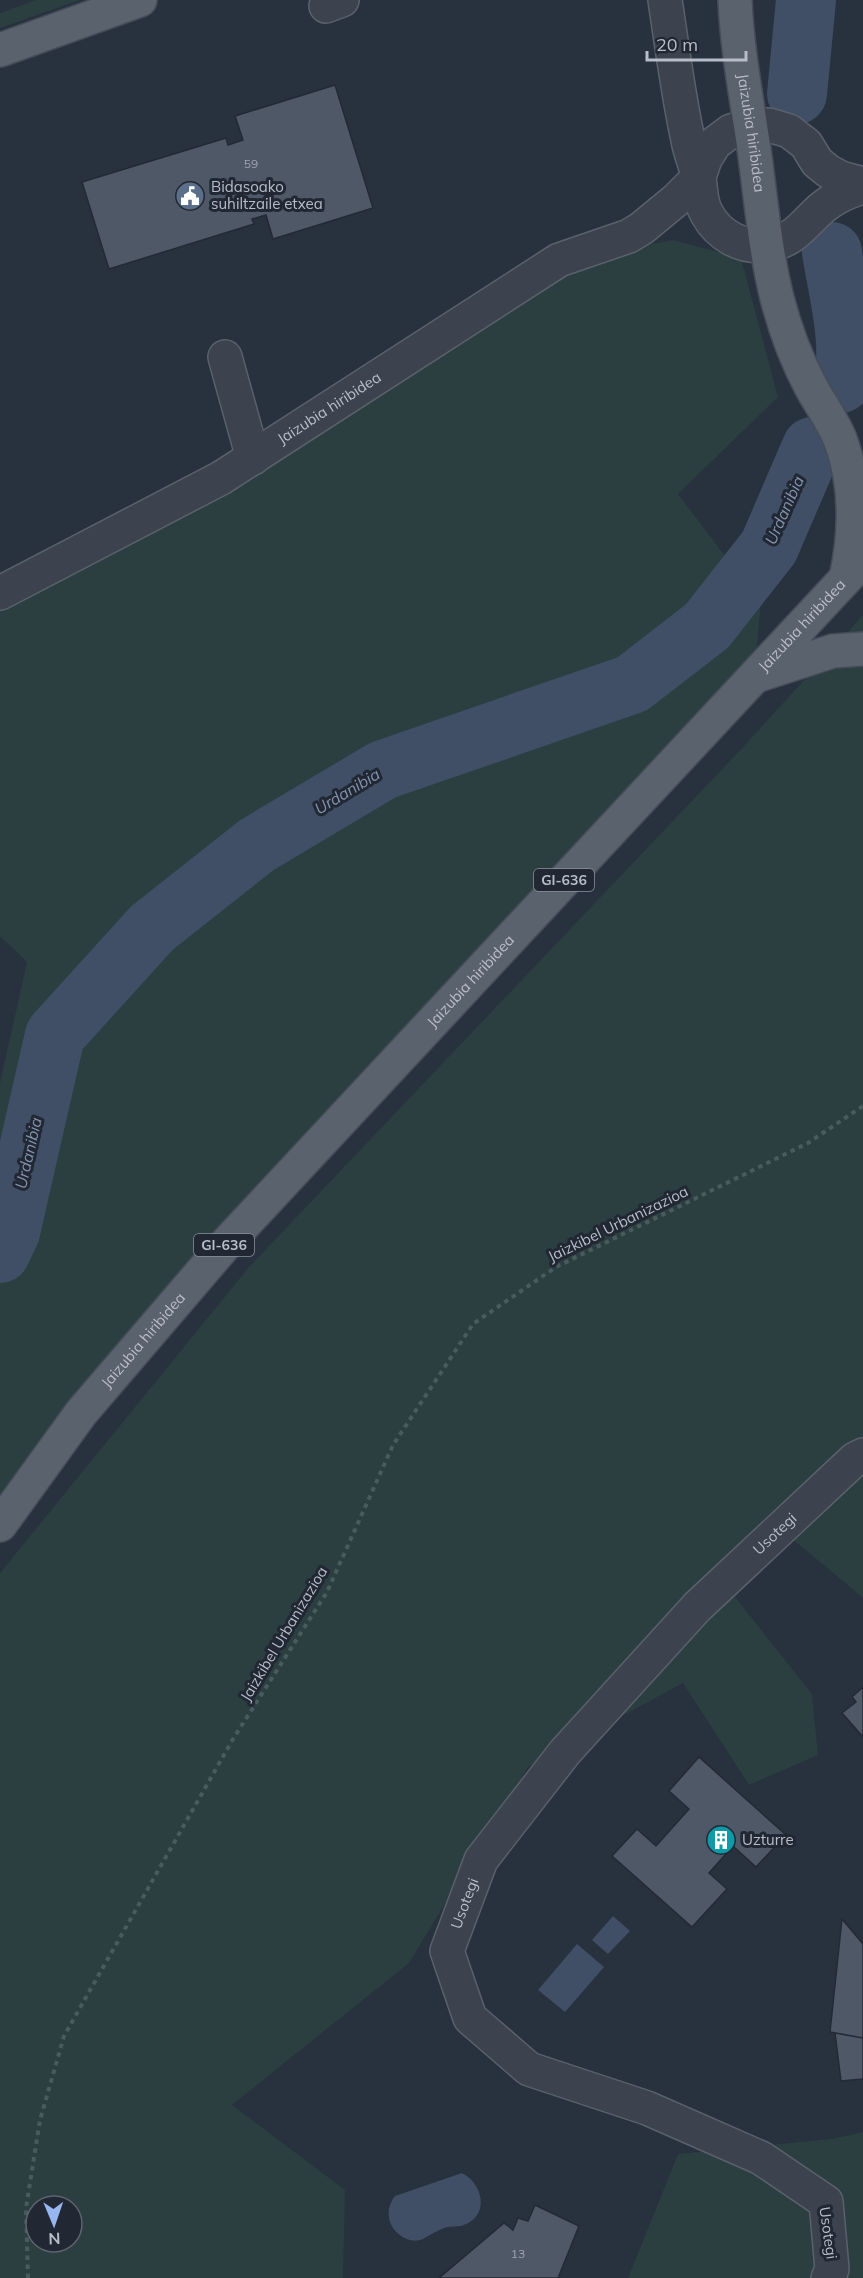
<svg xmlns="http://www.w3.org/2000/svg" width="863" height="2278" viewBox="0 0 863 2278" font-family="Mulish,sans-serif">
	<style>
		.green { fill: #2b3e40; fill-rule: evenodd }
		.water { fill: #404e66 }
		.lines { fill: none; stroke-linecap: round; stroke-linejoin: round }
		.river { stroke: #404e66; stroke-width: 60 }
		.building { fill: #4e5867; stroke: #232a36; stroke-width: 1.5 }
		.minor-casing { stroke: #5a616c; stroke-width: 36 }
		.major-casing { stroke: #454c58; stroke-width: 36 }
		.path { stroke: #4a5b5e; stroke-width: 4; stroke-dasharray: 4.5 4.5; stroke-linecap: butt }
		.minor { stroke: #3c434e; stroke-width: 33 }
		.major { stroke: #5a626e; stroke-width: 33 }
		.labels { text-anchor: middle; stroke-width: 6; stroke-linejoin: round; paint-order: stroke }
		.number-label { font-size: 12px; fill: #9ea4b0 }
		.shield { fill: #212834; stroke: #8b919c; stroke-width: 1.5 }
		.shield-label { font-size: 14px; font-weight: bold; fill: #b8bec9 }
		.street-label { font-size: 15px; fill: #b8bec9; stroke: #212834 }
		.poi-label { font-size: 15px; fill: #b8bec9; stroke: #212834; text-anchor: start }
		.water-label { font-size: 16px; font-style: italic; fill: #8393ad; stroke: #212834 }
	</style>
	<rect width="100%" height="100%" fill="#28313e"/>
	<path class="green" d="M36,0H80L0,28V13Z
		M673,240L741,258L778,397L678,494L761,603L754,677L81,1413L0,1536V1083L27,962L0,936V593L559,260Z
		M863,615V1598L771,1521L732,1593L812,1694L818,1755L749,1785L683,1683L528,1767L409,1963L232,2105L345,2190L343,2278H0V1573L249,1267L745,745ZM36,2206H72V2242H36Z
		M863,2132V2278H628L678,2154L831,2139Z"/>
	<path class="water" d="M613,1916L630,1931L608,1954L592,1940Z
		M577,1944L604,1967L565,2012L538,1990Z
		M462,2173C482,2183 490,2213 466,2224C459,2228 451,2225 444,2228C436,2231 430,2235 423,2239C410,2245 394,2234 390,2222C387,2211 389,2204 395,2196Z"/>
	<g class="lines">
		<path class="river" d="M797,94L806,0
			M832,252C837,286 855,352 841,383
			M0,1253L10,1232L55,1035L152,928L257,845L383,770L632,684L707,626L769,547L812,447"/>
	</g>
	<path class="building" d="M335,85L373,208L273,239L266,215L252,219L254,224L109,269L82,182L226,138L228,145L243,140L235,116Z
		M863,1687V1737L842,1713L856,1702L852,1697Z
		M699,1757L786,1835L756,1867L733,1846L709,1873L727,1889L692,1927L612,1856L637,1829L656,1846L689,1809L669,1791Z
		M842,1919L863,1944V2038L830,2032Z
		M835,2033L863,2038V2079L841,2081Z
		M535,2205L579,2226L558,2278H439L504,2223L513,2230L518,2218L528,2221Z"/>
	<g class="lines">
		<g class="minor-casing">
			<g id="minor">
				<path d="M665,0C672,46 678,94 688,140C690,152 695,163 698,175C702,188 699,201 707,214C719,236 743,249 768,245C795,241 804,223 823,207C834,198 849,191 863,187"/>
				<path d="M326,6L342,0"/>
				<path d="M225,357L253,458"/>
				<path id="s1" d="M0,593L221,478L559,260L629,236L642,228L676,200L699,177L705,159L715,143L731,131L751,125H769L789,131L806,144L817,162L828,171L841,178L863,184"/>
				<path id="s2" d="M828,2278L832,2269L826,2202L761,2158L647,2108L529,2069L470,2018L447,1951L481,1860L565,1752L697,1607L855,1459L863,1455"/>
			</g>
		</g>
		<g class="major-casing">
			<g id="major">
				<path id="s3" d="M735,0C737,50 747,100 754,149C761,199 765,250 777,298C785,329 796,359 811,387C821,405 832,420 840,439C857,484 856,532 846,578"/>
				<path d="M0,50L140,0"/>
				<path d="M759,675L833,651L863,649"/>
				<path id="s4" d="M0,1525L81,1413L224,1246L863,560"/>
			</g>
		</g>
		<path class="path" d="M28,2278L26,2208L40,2120L64,2036L233,1739L327,1592L393,1445L473,1324L556,1267L808,1143L863,1106"/>
		<use href="#minor" class="minor"/>
		<use href="#major" class="major"/>
	</g>
	<defs>
		<g id="civic-disc" transform="scale(1.5)"><circle r="9.5" fill="#5c6f8a" stroke="#212834"/><path d="M-.6-6.5H3V-4.5H.6V-3L4-1V1h2V6H-6V1h2V-1L-.6-3ZM-1.2 2.5V6h2.4V2.5Z" fill="#fff"/></g>
		<g id="building-disc" transform="scale(1.5)"><circle r="9.5" fill="#0f9aa8" stroke="#212834"/><path d="M-4-6H4V6H1V3H-1V6H-4ZM-2.5-4.3h1.7v1.8h-1.7ZM.8-4.3h1.7v1.8H.8ZM-2.5-1h1.7V.8h-1.7ZM.8-1h1.7V.8H.8Z" fill="#fff"/></g>
	</defs>
	<g fill-rule="evenodd">
		<use href="#civic-disc" x="190" y="196"/>
		<use href="#building-disc" x="721" y="1840"/>
	</g>
	<g class="labels">
		<g class="number-label">
			<text x="251" y="168">59</text>
			<text x="518" y="2258">13</text>
		</g>
		<g class="shield">
			<rect x="534" y="869" width="60" height="22" rx="4.5"/>
			<rect x="194" y="1234" width="60" height="22" rx="4.5"/>
		</g>
		<g class="shield-label">
			<text x="564" y="885">GI-636</text>
			<text x="224" y="1250">GI-636</text>
		</g>
		<g class="street-label">
			<text dy="5" stroke="none"><textPath href="#s3" startOffset="134">Jaizubia hiribidea</textPath></text>
			<text dy="5" stroke="none"><textPath href="#s1" startOffset="378">Jaizubia hiribidea</textPath></text>
			<text dy="5" stroke="none"><textPath href="#s4" startOffset="1206">Jaizubia hiribidea</textPath></text>
			<text dy="5" stroke="none"><textPath href="#s4" startOffset="720">Jaizubia hiribidea</textPath></text>
			<text transform="translate(618 1224) rotate(-26)" y="5">Jaizkibel Urbanizazioa</text>
			<text dy="5" stroke="none"><textPath href="#s4" startOffset="234">Jaizubia hiribidea</textPath></text>
			<text dy="5" stroke="none"><textPath href="#s2" startOffset="1090">Usotegi</textPath></text>
			<text transform="translate(284 1634) rotate(-59)" y="5">Jaizkibel Urbanizazioa</text>
			<text dy="5" stroke="none"><textPath href="#s2" startOffset="604">Usotegi</textPath></text>
			<text transform="translate(828 2233) rotate(82)" y="5">Usotegi</text>
		</g>
		<g class="poi-label">
			<text x="211" y="192">Bidasoako<tspan x="211" dy="17">suhiltzaile etxea</tspan></text>
			<text x="742" y="1845">Uzturre</text>
		</g>
		<g class="water-label">
			<text transform="translate(784 510) rotate(-66)" y="6">Urdanibia</text>
			<text transform="translate(347 791) rotate(-31)" y="6">Urdanibia</text>
			<text transform="translate(28 1153) rotate(-77)" y="6">Urdanibia</text>
		</g>
	</g>
	<g transform="translate(54 2224) rotate(178)"><circle r="28" fill="#212834" stroke="#5d6470" stroke-width="1.5"/>
	<path d="M0-4.5L10 22L0 15L-10 22Z" fill="#97b6ef"/>
	<text y="-9" font-size="16" font-weight="bold" text-anchor="middle" fill="#b8bec9">N</text>
	</g>
	<path d="M647 51v9h99v-9" fill="none" stroke="#b8bec9" stroke-width="3"/>
	<text x="656" y="51" font-size="18" fill="#b8bec9" stroke="#212834" stroke-width="4.5" paint-order="stroke">20 m</text>
</svg>
